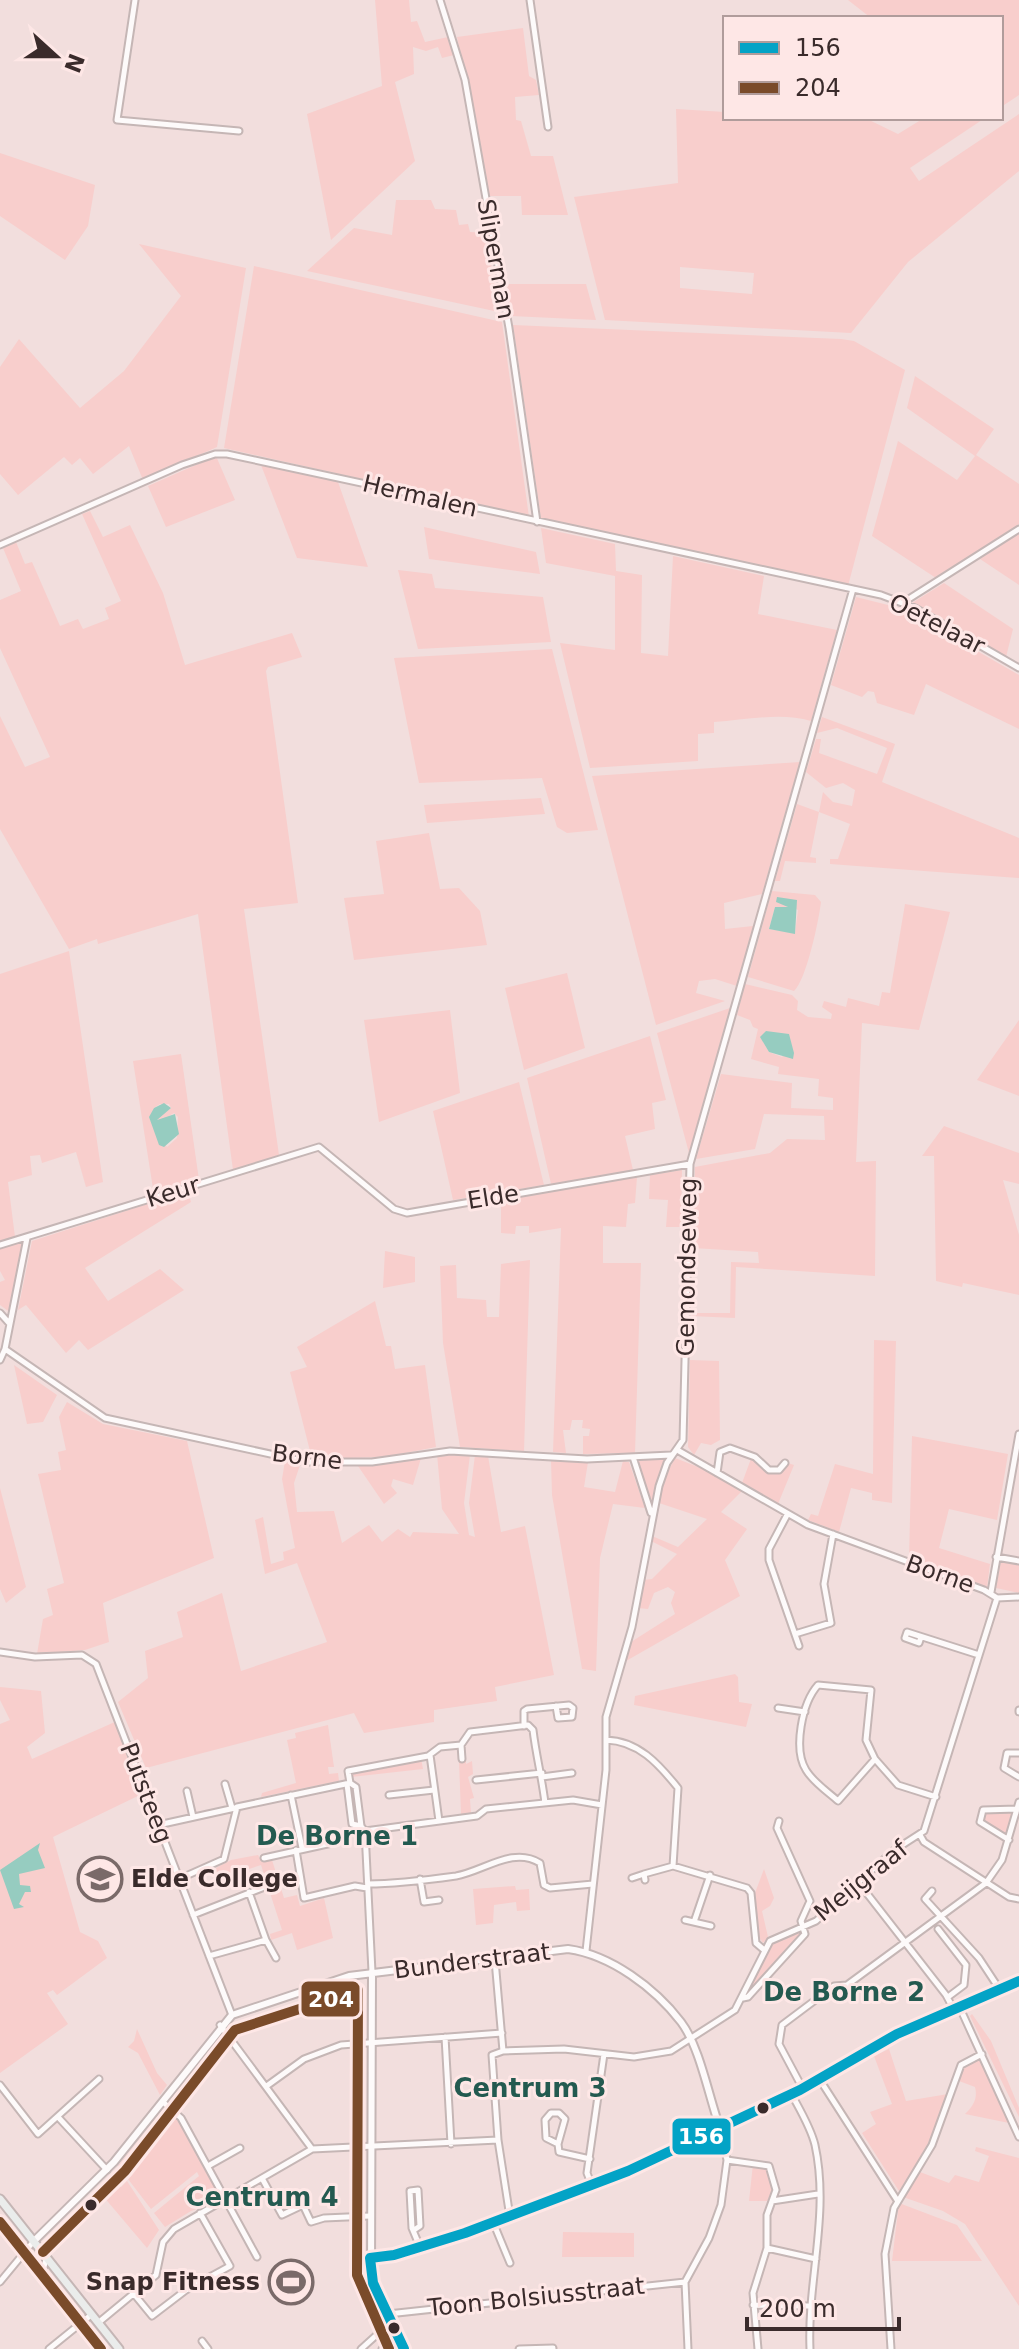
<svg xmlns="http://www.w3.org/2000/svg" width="1019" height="2349" viewBox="0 0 1019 2349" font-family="'DejaVu Sans',sans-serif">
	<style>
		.green { fill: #f8cecc; fill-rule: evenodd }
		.water { fill: #96ccc0 }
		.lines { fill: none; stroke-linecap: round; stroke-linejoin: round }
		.minor-casing { stroke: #c5b6b5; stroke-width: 9 }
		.tertiary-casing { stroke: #c5b6b5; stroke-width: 10 }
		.secondary-casing { stroke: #c5b6b5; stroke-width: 11 }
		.minor { stroke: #fdfafa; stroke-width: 5 }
		.tertiary { stroke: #fdfafa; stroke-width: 6 }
		.secondary { stroke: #eaeceb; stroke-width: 7 }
		.bus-1-casing { stroke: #fee7e6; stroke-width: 16 }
		.bus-2-casing { stroke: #fee7e6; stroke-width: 16 }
		.bus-1 { stroke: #03a3c6; stroke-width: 10 }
		.bus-2 { stroke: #7a4b2a; stroke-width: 10 }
		.bus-dot { fill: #3a2b2b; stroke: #fee7e6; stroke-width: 3 }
		.labels { text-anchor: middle; stroke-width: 6; stroke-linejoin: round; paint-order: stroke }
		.street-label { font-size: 24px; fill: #3a2b2b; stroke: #fee7e6 }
		.poi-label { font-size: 24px; font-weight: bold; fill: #3a2b2b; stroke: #fee7e6; text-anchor: start }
		.neighbourhood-label { font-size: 26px; font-weight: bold; fill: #245a50; stroke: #fee7e6 }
		.line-badge { stroke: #fee7e6; stroke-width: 3 }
		.badge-label { font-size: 22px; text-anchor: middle; font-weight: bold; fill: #fff }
	</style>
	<rect width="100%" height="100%" fill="#f2dedd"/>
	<path class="green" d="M375,0H409L411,22L417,21L425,42L448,37L454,55L442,58L438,47L426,51L413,47L414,74L395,82L415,161L331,240L307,114L382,86Z
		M848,0H1019V95L1001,107V18H871Z
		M523,28L529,76L536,80L539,95L515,97L516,120L521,121L531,156H553L568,215H522L521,196H489L457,37Z
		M676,109L725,112V118H865L898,134L924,118H985L910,168L919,181L1019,114V171L908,262L851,333L605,320L574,197L678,183ZM680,267L754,273L752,294L680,288Z
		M0,153L95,185L88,226L65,260L0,216Z
		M396,200H431L435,209L456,210L459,225L468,224L470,232L486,233L499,312L307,271L354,228L392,235Z
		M139,244L246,268L217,447L143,480L129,446L93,474L80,458L72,465L64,457L18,495L0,474V367L19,339L80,408L124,371L181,296Z
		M254,266L502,322L529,517L224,448Z
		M505,284H586L596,320L511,316Z
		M513,325L841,339L854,341L905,370L848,586L541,519Z
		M915,376L994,429L976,455L1019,484V524L936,578L872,536L898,441L957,480L975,456L907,408Z
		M216,456L235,500L166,527L148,486Z
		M261,465L338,482L368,567L297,558Z
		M90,511L103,537L130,525L163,593L185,665L292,633L302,657L268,667L266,671L298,903L244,909L279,1155L233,1170L198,914L98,944L97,939L69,949L0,829V716L25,767L50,757L0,648V600L21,591L3,548L16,542L25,564L32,562L60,626L78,619L83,629L109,619L105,608L121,601L82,514Z
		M424,527L536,552L540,574L429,559Z
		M541,528L615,544L616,571L642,575L641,653L668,656L673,556L764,576L758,614L837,630L811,721C781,712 746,720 714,722V733L698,734V761L590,768L560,643L615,650V576L546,563Z
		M1019,533V585L980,559Z
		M398,570L432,574L435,588L543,597L551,642L418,649Z
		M944,583L1013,629L1006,657L912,603Z
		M856,597L904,609L1019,675V729L926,684L914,715L877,703L874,692L868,691L862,697L831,685Z
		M552,649L598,830L567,833L557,827L542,778L419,783L394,658Z
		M822,717L895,744L882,782L1019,838V878L830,864V859H838L850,824L819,812L810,857L816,858V863L785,861L780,881H775L797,804L819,812L823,792L833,802L852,806L855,790L843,783L826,788L806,772L816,739H821L819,753L877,774L887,748L837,728L817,733Z
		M800,762L762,894L724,903L725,929L753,926L737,986L715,979L699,981L696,993L725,1001L656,1025L592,776Z
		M541,798L545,814L427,823L424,805Z
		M429,833L440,889L459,888L480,911L487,945L354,960L344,898L384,894L376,841Z
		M772,891L815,895L821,902C819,920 806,981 794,991L748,977ZM788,905L798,910L795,933L769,929L775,907L786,910Z
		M905,904L950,912L919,1030L862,1023L856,1162L876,1161L875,1276L736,1267L735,1318L691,1316V1313H730L731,1262L759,1263L758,1252L693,1248L695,1167L770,1153L787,1139L825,1140L824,1116L764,1114L755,1149L696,1159L721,1074L792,1083L791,1108L833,1110V1098L818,1096L819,1079L778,1074L779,1067L751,1059L758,1029L753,1027L750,1020L737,1015L745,984L792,995L798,1001L797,1010L808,1017L831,1019L832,1014L822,1007L824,1001L846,1007L848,998L879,1006L882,992L890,993ZM766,1031L790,1038V1046L782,1057L769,1052L761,1038Z
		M69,951L103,1182L86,1187L76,1152L42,1163L40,1155L30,1156L32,1175L8,1182L15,1237L0,1241V974Z
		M567,973L585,1048L524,1070L505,988Z
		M730,1008L689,1153L657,1033Z
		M450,1010L460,1093L379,1122L364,1020Z
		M1019,1020V1096L977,1080Z
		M650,1036L666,1100L652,1103L655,1129L625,1136L633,1170L551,1184L527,1078Z
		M181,1054L199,1180L154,1195L133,1061ZM160,1104H169L171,1108L157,1118L159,1122L174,1113L178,1117L177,1138L167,1147L150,1120L154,1108Z
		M519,1082L544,1185L453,1200L433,1111Z
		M944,1126L1019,1153V1184L1003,1180L1019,1235V1295L963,1283L962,1287L936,1281L934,1156H922Z
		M682,1170L681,1227H666L668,1200L649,1199L650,1175Z
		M637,1177L635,1203L628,1204L626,1227L603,1226V1263H641L635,1453L583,1454V1436H589L590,1429L582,1428L583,1420H572L570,1430H563L566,1453L553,1452L561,1228L529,1233V1226H516L515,1234L501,1233V1200Z
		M188,1191L191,1202L85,1268L108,1301L160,1269L184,1290L88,1350L79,1340L66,1353L26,1305L18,1310L32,1241Z
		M21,1241L25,1242L11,1313L0,1305V1282L5,1280L0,1271V1247Z
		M385,1251L415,1257V1282L383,1288Z
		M530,1260L524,1451L460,1447L443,1343L440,1266L456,1265L457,1298L486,1300L487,1317H499L501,1264Z
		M375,1301L386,1346H391L395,1369L425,1365L436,1447L385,1457L312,1459L290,1372L307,1367L297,1347Z
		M874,1340L896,1341L892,1503L872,1500V1493L851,1488L839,1532L808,1520L811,1514L818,1516L835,1464L873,1474Z
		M690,1360L719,1361L720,1440L711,1445L701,1443L694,1455L688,1447Z
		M14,1365L57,1395L43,1422L27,1424Z
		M67,1402L103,1424L187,1441L214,1558L103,1603L109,1642L85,1650L37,1654L43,1619L53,1615L47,1589L64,1583L38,1474L61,1470L58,1452L66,1450L59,1417Z
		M912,1436L1008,1454L997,1520L949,1509L939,1548L990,1564L987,1588L909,1559Z
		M437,1454L470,1455L464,1503L469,1535L475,1537L469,1503L475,1455L488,1456L501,1532L525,1526L554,1675L495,1687L497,1701L434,1710V1722L364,1733L354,1713L146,1768L118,1702L148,1678L145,1651L183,1637L177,1612L222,1593L241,1671L327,1642L297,1563L265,1574L255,1520L263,1517L271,1564L284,1560L283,1552L295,1548L282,1479L285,1461L300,1465L294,1483L297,1512L334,1511L342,1543L369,1525L382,1542L398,1529L410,1537L413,1532L459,1534L442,1509Z
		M752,1456L769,1472L782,1471L788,1463L794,1465L778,1504L742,1483Z
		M665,1457L652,1502L637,1461Z
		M421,1458L413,1485L393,1479L391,1486L397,1493L384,1504L358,1466Z
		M675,1458L706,1470L742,1491L721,1512L747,1529L725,1560L740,1596L626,1661L631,1642L675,1614L671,1603L675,1592L668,1587L654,1593L648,1609L638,1608L643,1580L652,1579L677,1554L651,1541L652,1536L678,1547L707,1519L659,1503L665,1477Z
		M551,1460L588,1462L584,1487L615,1492L623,1461L629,1462L645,1508L613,1504L600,1558L596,1671L582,1669L552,1495Z
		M0,1488L26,1587L6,1603L0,1589Z
		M1001,1560L1019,1563V1593L996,1588Z
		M735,1674L738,1677L739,1702L752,1704L746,1727L634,1705L635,1696Z
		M0,1687L41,1691L45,1733L27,1747L32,1759L117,1721L144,1793L53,1837L80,1932L98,1941L107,1958L57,1995L53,1990L47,1993L68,2024L0,2073V1724L10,1720L0,1700Z
		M328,1725L334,1767H328L329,1774L338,1773L339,1781L261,1797L262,1793L296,1783L287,1740L296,1738L295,1733Z
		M421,1758L423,1769L351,1777V1773Z
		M466,1760V1764L472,1761L473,1774L468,1777L474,1798L470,1799L471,1813L461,1814L459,1761Z
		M1014,1811L1007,1836L982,1821L985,1813Z
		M258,1855L262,1862L272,1860L284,1898L297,1895L300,1906L324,1898L333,1938L297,1950L292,1933L271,1940L270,1934L282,1930L261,1865L215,1880L210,1871L231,1860Z
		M764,1869L774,1898L770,1906L762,1911L768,1937L763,1943L759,1937L755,1893Z
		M515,1886L516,1890L529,1889L530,1910L517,1911L516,1902L494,1905L493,1923L476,1925L473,1889Z
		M802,1932L750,1993H748L771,1944Z
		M972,2014L991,2041L1019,2108V2117L970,2016Z
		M137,2029L157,2073L167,2085L160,2095L138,2053L128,2047L134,2041Z
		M889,2049L906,2101L948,2094L923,2156L899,2191L862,2133L876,2124L870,2112L892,2104L874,2056Z
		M977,2058L981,2059L1009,2123L965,2114C973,2106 978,2099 975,2087L959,2081L965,2065Z
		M165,2108L175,2115L222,2200L191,2211L165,2227L154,2213L199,2176L197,2172L151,2209L118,2166Z
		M976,2147L1019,2158V2306L965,2224L943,2211L903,2197L920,2172L949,2183L955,2175L979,2182L989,2156L975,2151Z
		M753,2164L767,2168L773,2189L767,2201H749Z
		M127,2181L159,2230L147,2248L103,2196L116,2183L121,2187Z
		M899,2203L957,2225L982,2261H892Z
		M563,2232L634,2233V2257H562Z"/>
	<path class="water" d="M777,897L797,900L795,934L769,929L775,907H788L776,902Z
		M766,1031L789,1034L794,1053L793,1059L769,1052L760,1037Z
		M164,1103L171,1108L157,1120L175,1114L179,1134L164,1147L159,1145L149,1117L154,1108Z
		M40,1843L38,1850L45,1868L19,1874L20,1885L30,1886L31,1892H25L19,1904L24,1907L14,1909L0,1870Z"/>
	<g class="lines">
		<g class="minor-casing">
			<path id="minor" d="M135,0L117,120L239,131
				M440,0L465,80L509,328L537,522
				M530,0L548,127
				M0,545L182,465L215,454H227L881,595L915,608L1019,668
				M904,602L1019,529
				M0,1245L319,1147L394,1209L407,1213L690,1164
				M0,1313L9,1323
				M5,1349L105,1418L307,1462H372L450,1451L587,1459L671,1455
				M0,1360L5,1349L27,1238
				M679,1451L808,1525L984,1590L997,1598L1019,1597
				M633,1457L651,1513
				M717,1473L720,1452L730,1448L755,1457L769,1470H779L785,1463
				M787,1515L769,1549V1560L799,1646
				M996,1557L1019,1561
				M991,1592L1019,1434
				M795,1634L831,1623L824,1584L833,1534
				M921,1637L919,1643L905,1638L907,1632L979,1655
				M0,1652L35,1657L82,1655L96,1664L232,2015
				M778,1708L805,1712
				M1019,1710V1712
				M524,1726V1711L527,1709L569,1705L573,1708L572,1717L558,1718L556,1706
				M606,1740C638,1741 658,1763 678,1788L673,1866
				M461,1745L462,1759
				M1019,1753H1007L1004,1768L1019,1777
				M430,1755L439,1821
				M875,1759L866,1740L871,1690L818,1685C802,1703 793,1749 806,1770C813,1782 828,1792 838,1801L875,1759L898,1785L936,1797
				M542,1777L572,1773
				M476,1780L542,1773
				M350,1783L348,1771L428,1756L440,1747L461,1745L470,1732L528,1725L533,1730C536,1755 542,1778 545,1803
				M350,1783L356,1787L361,1826L365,1831L372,1972
				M225,1784L232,1808
				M347,1784L352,1824L361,1826
				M187,1791L193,1817
				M291,1795L302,1848
				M389,1795L434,1790
				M158,1825L235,1808
				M358,1828L360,1841L365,1843
				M365,1831L477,1816L486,1809L573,1800L602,1805
				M920,1835L924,1842L1009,1897L1019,1899
				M1009,1840L980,1822L983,1810L1017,1809
				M296,1850L304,1898L355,1886L367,1888
				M264,1858L332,1843
				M632,1878L644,1874
				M179,1879L224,1859L237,1807L350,1783
				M420,1879L424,1902L439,1900
				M645,1880L644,1874L673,1866L747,1888L751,1893L756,1943L763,1949
				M858,1882L946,1995L954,2010
				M368,1884C397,1884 427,1880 456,1876C484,1871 513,1846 540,1863L544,1885L550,1888L593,1884
				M932,1891L925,1899L979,1958L1000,1990
				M249,1892L266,1940
				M193,1915L262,1888
				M685,1920L711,1926
				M694,1922L710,1875
				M938,1929L966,1965L964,1985L948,1997
				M586,1951L606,1770V1717L632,1627L659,1486L667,1463L683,1440L690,1164L853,589
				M209,1956L266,1940L276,1958
				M495,1960L503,2051L492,2055L498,2140L510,2217
				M743,1998L748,1997L805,1934L801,1921L810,1901L777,1828L779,1821
				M960,2008L1019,2137
				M220,2025L312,2149
				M445,2037L451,2144
				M503,2051L564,2049L634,2057L671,2051L735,2010L770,1941L816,1921L893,1851L924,1831L997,1598
				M820,2080L897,2200
				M0,2085L38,2134L99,2079
				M268,2085L304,2059L341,2045L502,2033
				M803,2089L779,2044L782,2025L834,1986L847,1985L986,1883L1002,1860L1019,1802
				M792,2095C800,2110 811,2128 815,2145C830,2214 807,2281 810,2349
				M163,2102L181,2118L257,2257
				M58,2117L107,2170
				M558,2144L565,2119L559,2113H551L545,2120L546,2138L558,2144L559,2152L590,2159
				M727,2160L769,2166L776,2190L767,2215V2248L753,2293L758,2349
				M208,2166L240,2148
				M263,2180L282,2215L303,2205L311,2222L324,2218L370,2216
				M592,2186L587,2173L604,2054
				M772,2201L818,2194
				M493,2222L510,2263
				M414,2230L420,2226L418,2190L410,2191L412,2228L420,2247
				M767,2248L816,2259
				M46,2259L43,2271L103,2349
				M0,2282L33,2242
				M134,2294L152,2316L186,2290L230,2266L200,2213
				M753,2305L808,2306
				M388,2314L685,2282
				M98,2323L156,2275L163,2242L174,2229L312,2149L498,2140
				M202,2341L208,2349
				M49,2349L91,2315
				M361,2349L391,2322
				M382,2349L401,2342
				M519,2349L553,2348
				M688,2349L685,2282L709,2238L721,2205L727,2160L720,2128
				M891,2349L885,2254L894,2208L932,2145L961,2065L982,2054"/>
		</g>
		<g class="tertiary-casing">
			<path id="tertiary" d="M372,1972L371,2274L404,2349
				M33,2242L114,2162L232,2015L349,1976L568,1949C611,1955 655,1988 681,2022C700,2047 709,2098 720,2128
				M370,2258L394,2255L465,2233L628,2171L800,2090L897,2034L1019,1981"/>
		</g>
		<g class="secondary-casing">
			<path id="secondary" d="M0,2199L119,2349"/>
		</g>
		<use href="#minor" class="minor"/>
		<use href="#tertiary" class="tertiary"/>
		<use href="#secondary" class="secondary"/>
		<g class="bus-1-casing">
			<path id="bus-1" d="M370,2258L394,2255L465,2233L628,2171L800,2090L897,2034L1019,1981
				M370,2258L373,2283L404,2349"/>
		</g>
		<g class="bus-2-casing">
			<path id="bus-2" d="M0,2222L101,2349
				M43,2252L125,2171L235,2030L358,1990L357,2275L389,2349"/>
		</g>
		<use href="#bus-1" class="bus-1"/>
		<use href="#bus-2" class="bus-2"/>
	</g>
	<defs>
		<g id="school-ring" transform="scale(2.3)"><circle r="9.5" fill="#fee7e6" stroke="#7a6a69" stroke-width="1.5"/><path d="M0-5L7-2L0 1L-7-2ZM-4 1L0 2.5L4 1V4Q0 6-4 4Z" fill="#7a6a69"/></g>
		<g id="stadium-ring" transform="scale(2.3)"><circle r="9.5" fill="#fee7e6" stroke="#7a6a69" stroke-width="1.5"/><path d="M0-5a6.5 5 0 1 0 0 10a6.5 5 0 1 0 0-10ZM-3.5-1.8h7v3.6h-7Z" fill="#7a6a69"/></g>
	</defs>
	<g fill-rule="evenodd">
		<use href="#school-ring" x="100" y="1879"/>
		<use href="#stadium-ring" x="291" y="2282"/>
	</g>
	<g class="bus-dot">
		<circle cx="763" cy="2108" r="7"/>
		<circle cx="91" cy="2205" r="7"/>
		<circle cx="394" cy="2328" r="7"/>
	</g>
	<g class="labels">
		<g class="street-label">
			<text transform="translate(496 259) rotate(80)" y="8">Sliperman</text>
			<text transform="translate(420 496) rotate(13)" y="8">Hermalen</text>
			<text transform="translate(937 624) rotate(27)" y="8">Oetelaar</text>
			<text transform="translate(173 1192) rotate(-17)" y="8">Keur</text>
			<text transform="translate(493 1197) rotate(-9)" y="8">Elde</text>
			<text transform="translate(687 1267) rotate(-89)" y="8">Gemondseweg</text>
			<text transform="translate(307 1457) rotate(7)" y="8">Borne</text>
			<text transform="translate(940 1574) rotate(20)" y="8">Borne</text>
			<text transform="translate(146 1793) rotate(69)" y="8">Putsteeg</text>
			<text transform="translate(861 1881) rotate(-39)" y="8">Meijgraaf</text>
			<text transform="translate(472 1961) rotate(-7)" y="8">Bunderstraat</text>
			<text transform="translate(536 2297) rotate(-6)" y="8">Toon Bolsiusstraat</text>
		</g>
		<g class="poi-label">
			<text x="131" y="1887">Elde College</text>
			<text x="260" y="2290" text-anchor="end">Snap Fitness</text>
		</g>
		<g class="neighbourhood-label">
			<text x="337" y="1845">De Borne 1</text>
			<text x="844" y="2001">De Borne 2</text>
			<text x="530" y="2097">Centrum 3</text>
			<text x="262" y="2206">Centrum 4</text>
		</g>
	</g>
	<g class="line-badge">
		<rect x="300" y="1980" width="61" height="38" rx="8" fill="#7a4b2a"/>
		<rect x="671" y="2117" width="61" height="39" rx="8" fill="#03a3c6"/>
	</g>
	<g class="badge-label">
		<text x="331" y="2007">204</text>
		<text x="701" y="2144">156</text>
	</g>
	<rect x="723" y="16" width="280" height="104" fill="#fee7e6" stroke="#b09c9b" stroke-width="2"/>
	<rect x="739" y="42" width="40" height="12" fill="#03a3c6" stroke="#b09c9b" stroke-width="2"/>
	<text x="795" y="56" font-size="24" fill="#3a2b2b">156</text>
	<rect x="739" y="82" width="40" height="12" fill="#7a4b2a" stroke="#b09c9b" stroke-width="2"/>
	<text x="795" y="96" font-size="24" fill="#3a2b2b">204</text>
	<g transform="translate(56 56) rotate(111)" stroke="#fee7e6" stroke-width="6" paint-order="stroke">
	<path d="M0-6L14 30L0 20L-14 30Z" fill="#3a2b2b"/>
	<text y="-12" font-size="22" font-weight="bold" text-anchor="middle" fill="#3a2b2b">N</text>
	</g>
	<path d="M747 2317v12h152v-12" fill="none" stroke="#3a2b2b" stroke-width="4"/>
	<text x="759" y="2317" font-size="24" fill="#3a2b2b" stroke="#fee7e6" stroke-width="6" paint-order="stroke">200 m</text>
</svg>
